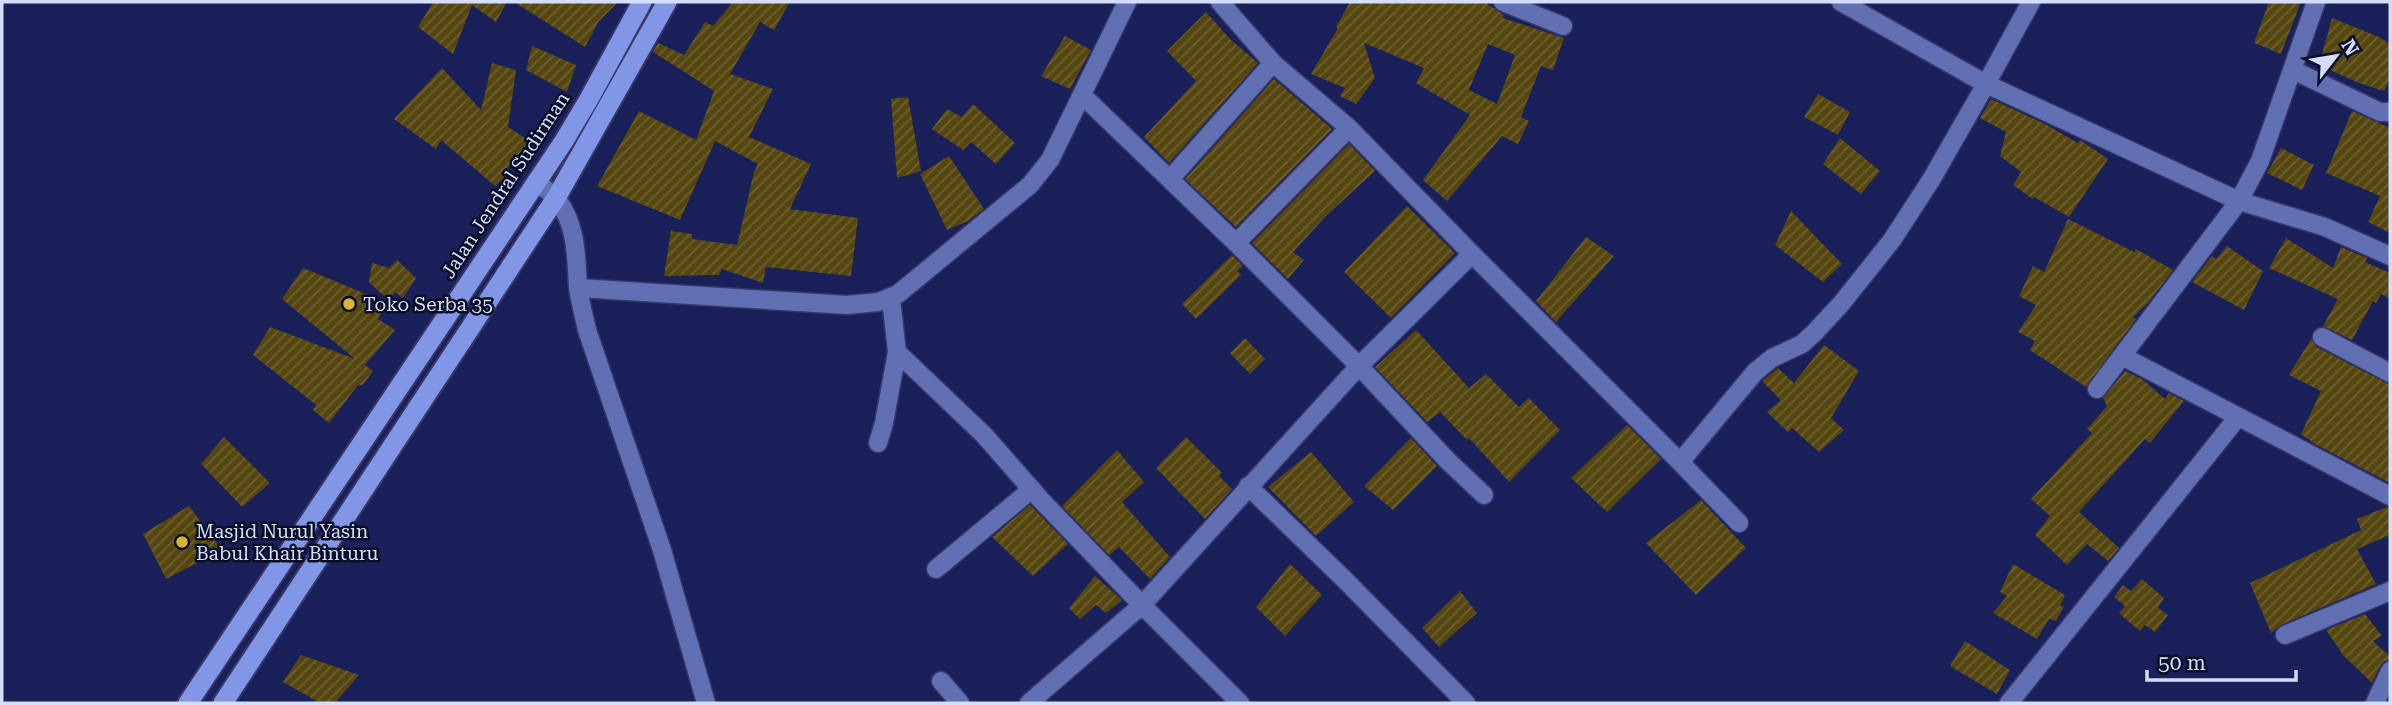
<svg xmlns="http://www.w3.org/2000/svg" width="2392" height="705" viewBox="0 0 2392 705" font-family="'Roboto Serif',serif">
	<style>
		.building { fill: url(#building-hatch); fill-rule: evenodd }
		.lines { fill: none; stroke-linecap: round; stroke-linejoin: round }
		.minor-casing { stroke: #38376a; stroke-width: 21 }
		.trunk-casing { stroke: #38376a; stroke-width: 23 }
		.minor { stroke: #6070b2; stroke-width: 18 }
		.trunk { stroke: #8296e6; stroke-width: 19 }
		.poi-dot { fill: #d8b434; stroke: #0a0e27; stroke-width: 2.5 }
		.labels { text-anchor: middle; stroke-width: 5; stroke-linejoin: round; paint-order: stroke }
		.street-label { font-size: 19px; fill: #d4ddfa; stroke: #0a0e27 }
		.poi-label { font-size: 19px; fill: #d4ddfa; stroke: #0a0e27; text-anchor: start }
	</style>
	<defs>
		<pattern id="building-hatch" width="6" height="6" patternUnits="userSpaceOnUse" patternTransform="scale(1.75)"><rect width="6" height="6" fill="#56460f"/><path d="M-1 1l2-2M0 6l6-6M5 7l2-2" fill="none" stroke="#6d6033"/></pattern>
	</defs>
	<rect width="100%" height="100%" fill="#19205a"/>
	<path class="building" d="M433,2H507L496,22L472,5L453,54L418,27Z
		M514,2H618L599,21L585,47Z
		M733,2H790L774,30L760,22L730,74L773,89L749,137L811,164L790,209L858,218L851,276L766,267L763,283L722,269L719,275L664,276L671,231L692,234V239L737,245L754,172L758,164L715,141L680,220L597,186L639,111L696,140L714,91L653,52L658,43L684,55L705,22L713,26Z
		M1350,2H1484L1504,15L1503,18L1564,38L1553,70L1541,66L1521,117L1529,121L1518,144L1502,136L1447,201L1423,180L1470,115L1416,83L1424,68L1364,43L1375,78L1356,104L1340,96L1345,88L1311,74L1338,28L1336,27ZM1488,44L1515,55L1497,104L1469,90Z
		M2269,2H2301L2281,54L2254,43Z
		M1206,12L1231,40L1258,63L1169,163L1144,137L1196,81L1167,51Z
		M2332,18L2379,37L2390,44V79L2384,91L2359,83L2319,65Z
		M1065,36L1091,50L1070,89L1041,76Z
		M532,46L576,65L567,92L526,70Z
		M492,63L516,70L508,127L530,141L505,171L508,174L495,186L441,140L436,149L394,119L442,68L481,110Z
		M1274,79L1332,129L1236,227L1185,179Z
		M1818,94L1850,112L1838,135L1804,117Z
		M908,97L921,171L897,178L891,99Z
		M1991,99L2045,124L2078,143L2080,140L2108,159L2069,217L2034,197L2033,199L2013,185L2021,172L2000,156L2006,132L1980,118Z
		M973,104L1015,143L996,164L971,142L963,150L932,129L947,109L962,117Z
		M2352,111L2390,128V233L2368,222L2380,196L2326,173Z
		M1840,138L1880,171L1861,194L1823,164Z
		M1349,144L1375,171L1327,215L1293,252L1304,260L1288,279L1252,243Z
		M2281,148L2314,165L2302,190L2267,173Z
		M949,156L984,209L968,221L947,230L920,174Z
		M1407,206L1455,253L1391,318L1344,272Z
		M1791,211L1842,264L1823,282L1775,245Z
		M2068,219L2134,252L2136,249L2173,270L2148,303L2133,317L2136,319L2086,387L2030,350L2035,341L2018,332L2036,305L2019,296L2033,266L2044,272Z
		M1586,237L1614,256L1556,322L1536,301Z
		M2286,238L2333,268L2341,247L2367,258L2365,262L2390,273V299L2381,294L2376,303L2373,301L2352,340L2323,326L2338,299L2269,268Z
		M2227,246L2263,271L2244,310L2192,282L2212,256L2216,259Z
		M1232,255L1243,266L1237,271L1241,275L1196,319L1182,304Z
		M397,260L416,278L403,298L395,292L389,301L369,282L372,263L389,268Z
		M303,268L388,303L378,319L395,330L365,365L373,371L363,385H358L329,423L313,410L316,405L253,355L270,327L355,359L282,299Z
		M1416,330L1469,388L1486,374L1519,407L1529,398L1560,430L1509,482L1469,438L1467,440L1440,412L1427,422L1375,367Z
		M1245,338L1265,359L1250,374L1230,353Z
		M2311,339L2317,347L2390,385V483L2315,444L2301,434L2321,391L2289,375Z
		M1824,345L1859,371L1831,418L1844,430L1819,452L1792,428L1788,432L1767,412L1781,400L1762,381L1778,368L1794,383Z
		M2125,371L2142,379L2165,399L2169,393L2184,401L2150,443L2145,439L2079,512L2119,548L2108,561L2087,544L2067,565L2035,535L2050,516L2031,499L2092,433L2087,429L2107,406L2103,398Z
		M1627,425L1661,459L1607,512L1571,478Z
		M224,437L270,483L242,507L201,464Z
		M1186,437L1222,473L1219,476L1232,489L1205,519L1156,468Z
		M1411,438L1437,466L1393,510L1364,486Z
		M1117,450L1144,482L1122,502L1170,557L1150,579L1119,547L1109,555L1062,506Z
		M1311,452L1354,502L1316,536L1268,487Z
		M1701,500L1746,548L1696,595L1646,543Z
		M1030,505L1068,544L1033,576L992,537Z
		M189,506L222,550L166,579L143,534Z
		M2387,507H2390V535L2357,549L2376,584L2281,625L2271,633L2250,583L2361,530L2357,519Z
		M1290,564L1322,595L1285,636L1256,607Z
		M2013,564L2065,595L2060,606L2064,607L2056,621L2049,619L2037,639L1993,613L2007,596L2000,592Z
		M1095,576L1122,600L1106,613L1096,605L1080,619L1069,608Z
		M2142,579L2164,598L2158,608L2168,615L2155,632L2145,625L2140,631L2129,622L2119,613L2125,606L2114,597L2123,585L2131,591Z
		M1460,591L1477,613L1439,647L1422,628Z
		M2365,614L2382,636L2373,641L2390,657V660L2384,661L2380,666L2372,683L2343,655L2326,630Z
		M1965,641L2010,670L1997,694L1950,666Z
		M301,655L359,675L335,703H320L283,682Z"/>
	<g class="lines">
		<g class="minor-casing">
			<path id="minor" d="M1220,2L1273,63L1349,128L1472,254
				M1503,2L1563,26
				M1841,2L1986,84L2239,201L2260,161L2316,2
				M2293,70L2380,112H2390
				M1082,95L1236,243L1359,366L1472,254L1680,462L1755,372L1772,358L1802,344L1814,333L1841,304L1892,240L1931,180L1986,84L2031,2
				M1170,179L1273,63
				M536,182C543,187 551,193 557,199C577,226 576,256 578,287C580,302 584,316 587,330L662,550L706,703
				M1236,243L1349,128
				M579,288L847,305L878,302L898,294L1030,185L1050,160L1127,2
				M2322,337L2390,373
				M897,352L984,435L1041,500L1142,605L1029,703
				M2122,356L2390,496
				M2097,389L2239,201L2325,227L2390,256
				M878,443L884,423L897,352L891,299
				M1680,462L1739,523
				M1248,486L1346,581L1466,703
				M936,569L1032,489
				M2285,635L2390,591
				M941,681L960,703
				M1240,703L1142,605L1359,366L1447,460L1484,495
				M2009,703L2238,417
				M2375,703L2390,671"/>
		</g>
		<g class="trunk-casing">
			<path id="trunk" d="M188,703L564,141L589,99L642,2
				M223,703L556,198L667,2"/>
		</g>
		<use href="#minor" class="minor"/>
		<use href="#trunk" class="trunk"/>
	</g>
	<g class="poi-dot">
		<circle cx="349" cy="304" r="7"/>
		<circle cx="182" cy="542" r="7"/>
	</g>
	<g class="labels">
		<g class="street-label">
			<text transform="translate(505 185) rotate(-57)" y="7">Jalan Jendral Sudirman</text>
		</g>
		<g class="poi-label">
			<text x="363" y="311">Toko Serba 35</text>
			<text x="196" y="538">Masjid Nurul Yasin<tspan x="196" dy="22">Babul Khair Binturu</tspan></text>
		</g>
	</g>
	<rect width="2392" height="705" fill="none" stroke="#d4ddfa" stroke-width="7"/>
	<g transform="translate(2336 56) rotate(59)" stroke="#0a0e27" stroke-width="5" paint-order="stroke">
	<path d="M0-5L12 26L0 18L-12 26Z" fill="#d4ddfa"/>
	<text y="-10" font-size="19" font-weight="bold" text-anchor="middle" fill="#d4ddfa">N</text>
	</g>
	<path d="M2147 670v10h149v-10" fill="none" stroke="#d4ddfa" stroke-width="3.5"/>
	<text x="2158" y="670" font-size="21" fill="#d4ddfa" stroke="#0a0e27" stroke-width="5" paint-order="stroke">50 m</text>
</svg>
